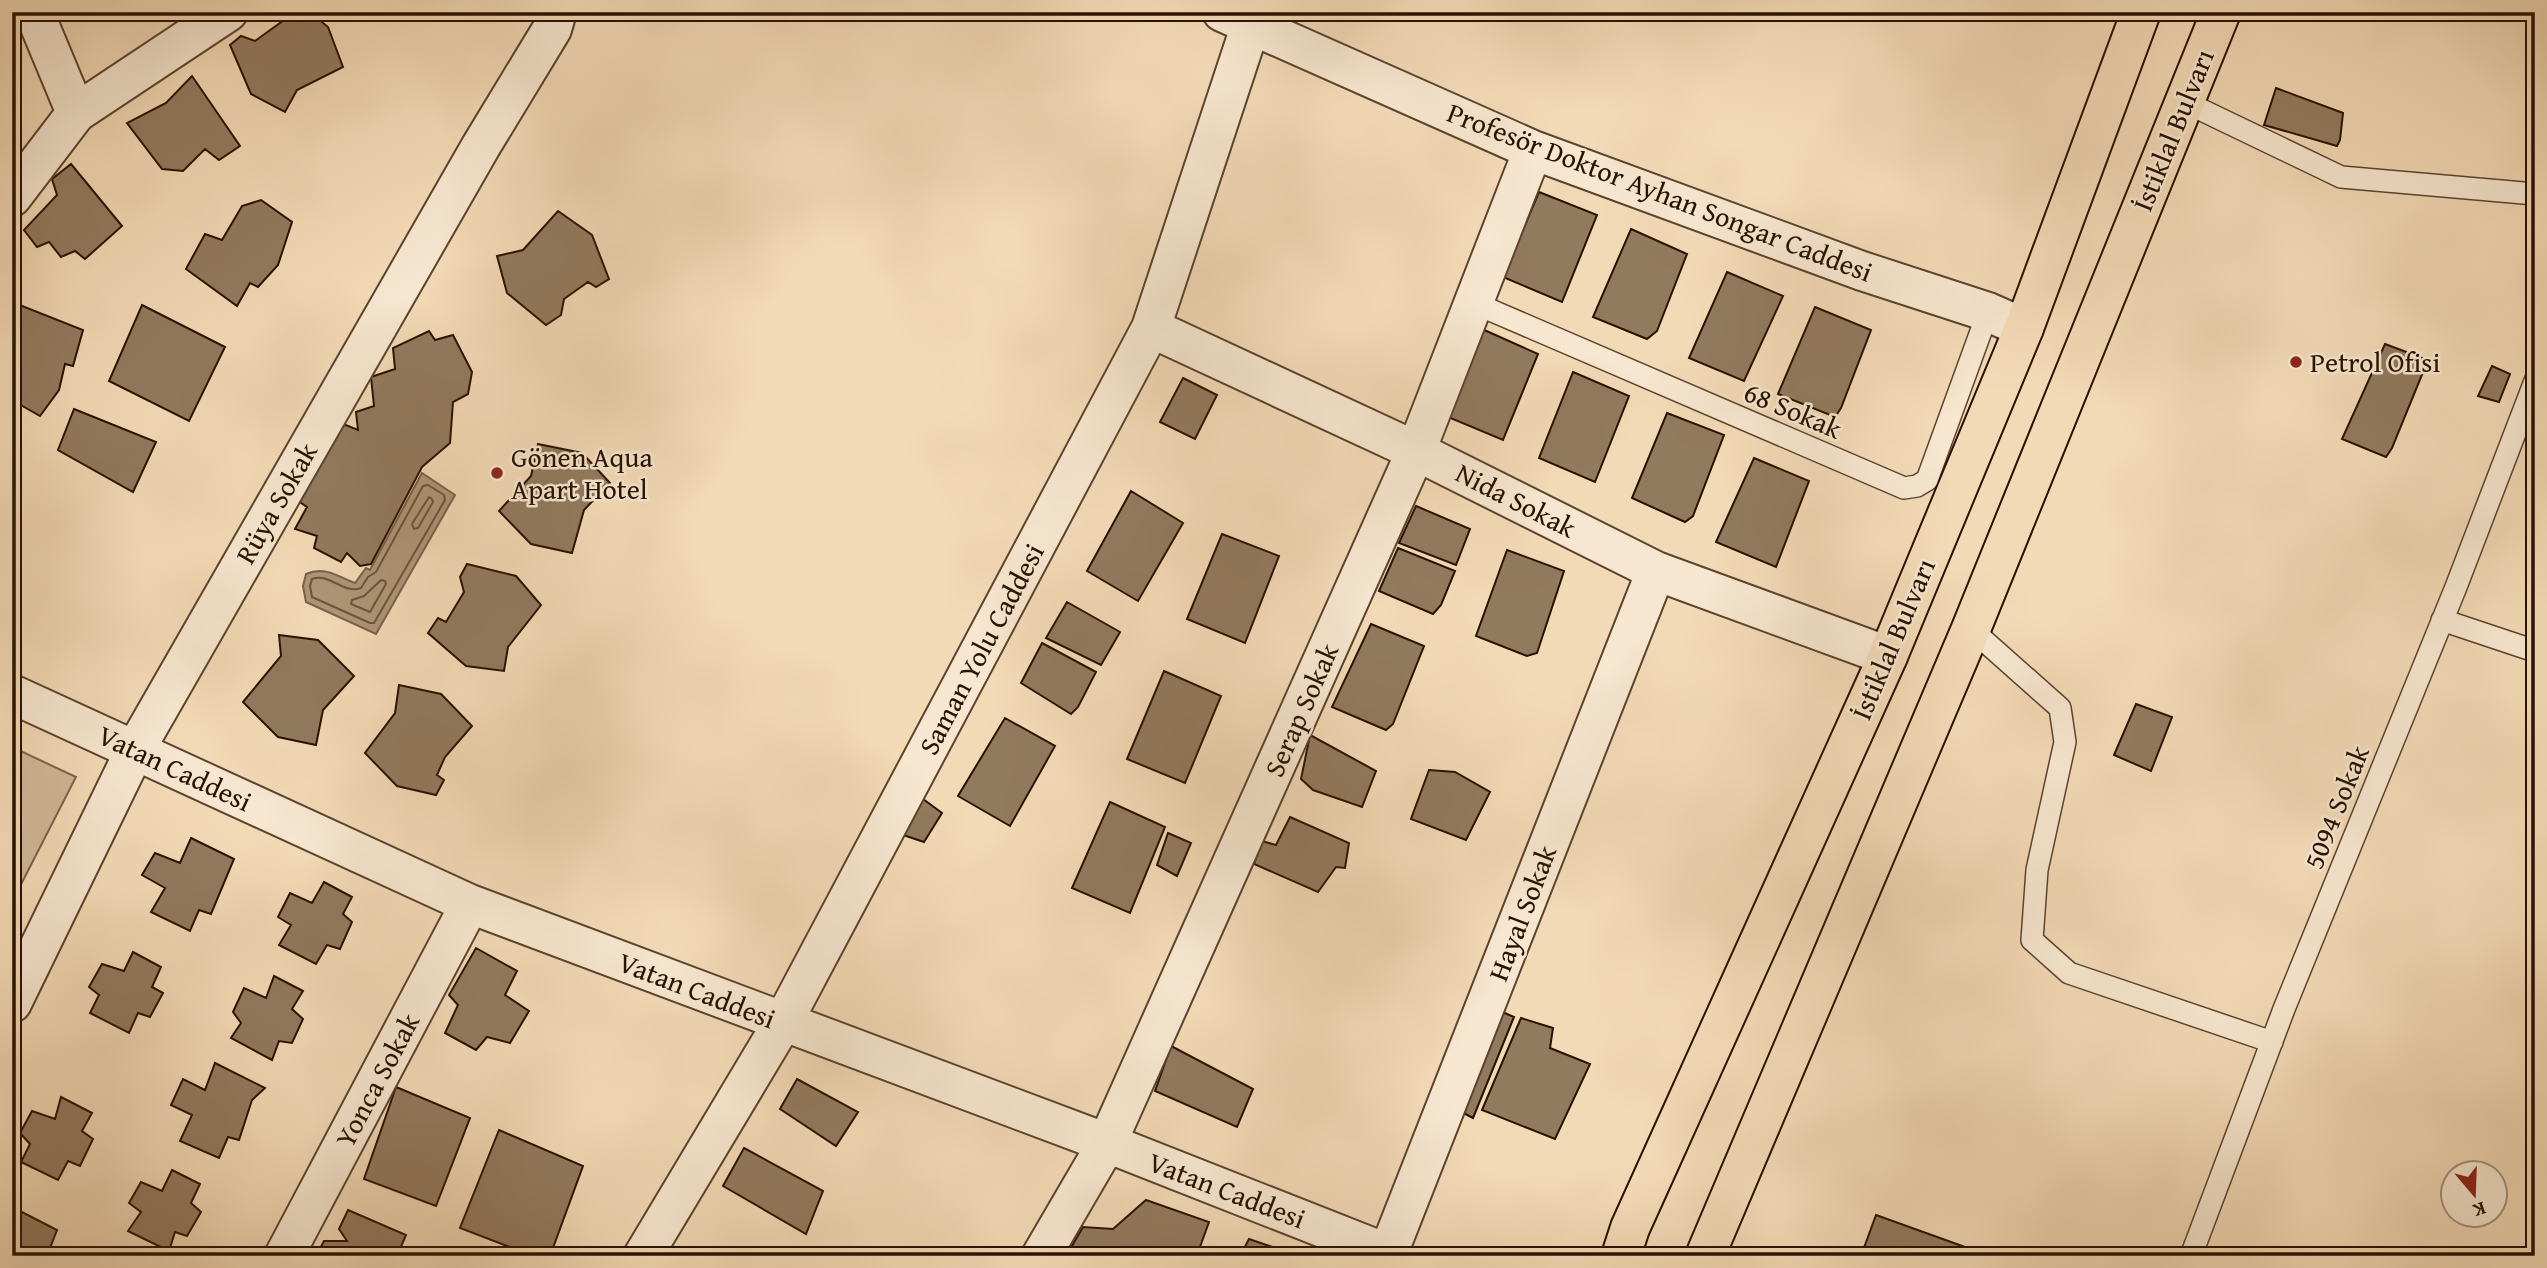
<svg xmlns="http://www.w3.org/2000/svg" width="2547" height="1268" viewBox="0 0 2547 1268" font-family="'Gentium Book Plus',serif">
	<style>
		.green { fill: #d1b897; stroke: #7d644c; stroke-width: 2 }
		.water { fill: #ae9678; stroke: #796148; stroke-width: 2 }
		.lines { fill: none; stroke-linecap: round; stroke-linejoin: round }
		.shore { stroke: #6c543c; stroke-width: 2 }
		.building { fill: #927a5f; stroke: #291100; stroke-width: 2 }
		.service-casing { stroke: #5c432e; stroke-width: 24 }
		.minor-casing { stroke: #5c432e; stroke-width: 42 }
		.primary-casing { stroke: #291100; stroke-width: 42 }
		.service { stroke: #f7e7d0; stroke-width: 21 }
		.minor { stroke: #f7e7d0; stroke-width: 38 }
		.primary { stroke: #f3dab6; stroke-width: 38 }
		.poi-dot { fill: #8f2418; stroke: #f7e7d0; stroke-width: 2.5 }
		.labels { text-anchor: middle; stroke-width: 5; stroke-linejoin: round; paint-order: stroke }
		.street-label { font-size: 28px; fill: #291100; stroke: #f7e7d0 }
		.poi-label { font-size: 28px; fill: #291100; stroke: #f7e7d0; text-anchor: start }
	</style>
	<rect width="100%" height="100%" fill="#f3dab6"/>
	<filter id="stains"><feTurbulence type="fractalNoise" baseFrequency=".00286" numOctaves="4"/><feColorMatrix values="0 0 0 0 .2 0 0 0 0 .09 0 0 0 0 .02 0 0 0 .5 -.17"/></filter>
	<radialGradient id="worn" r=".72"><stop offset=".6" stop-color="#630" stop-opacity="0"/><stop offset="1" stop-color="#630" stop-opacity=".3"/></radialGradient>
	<path class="green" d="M12,747L76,777L12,902Z"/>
	<path class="water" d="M422,473L455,495L376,634L306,602L303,586L306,574C325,566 337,576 355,583L366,568L370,570Z"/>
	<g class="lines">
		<path class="shore" d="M428,485L444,495L445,500L374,623H370L312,597L310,586L312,579C329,572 344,595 361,588L368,577L376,572L423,486Z
			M429,497L432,499L433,502L418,528L414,529L412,524Z
			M381,580L385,581L386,584L370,612L351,604L352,600L364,596Z"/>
	</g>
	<path class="building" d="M282,12H310L328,27L343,67L297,90L285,112L251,94L230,45L241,36L255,41L284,20Z
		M192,76L240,146L219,160L205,149L183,171L162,169L127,123L166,103Z
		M2276,88L2343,113L2340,140L2337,146L2264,125Z
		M71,164L122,226L85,259L75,251L61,257L49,242L37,247L24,230L57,195L52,179Z
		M1539,192L1597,215L1562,302L1503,277Z
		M261,200L292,222L278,265L258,287L250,283L237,306L186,269L205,234L222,240L242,206Z
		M558,211L592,235L609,279L596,287L588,282L564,299L561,315L546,325L507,293L497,256L523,250Z
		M1631,229L1687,254L1657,331L1647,339L1593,317Z
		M1727,272L1783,296L1744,381L1689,358Z
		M12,302L83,330L73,366L65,364L59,390L40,416L12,400Z
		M142,305L225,347L189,421L109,381Z
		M1815,307L1871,330L1841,408L1835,417L1778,394Z
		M1482,329L1538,354L1503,440L1448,417Z
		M429,331L435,340L453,335L472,372L468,394L453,402L450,443L422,467L371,564L360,566L347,553L341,562L314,548L317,536L295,529L307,507L288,494L331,419L358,430L356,412L374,406L371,377L395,369L393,348Z
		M2385,344L2428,360L2392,448L2386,457L2342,439Z
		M2492,366L2510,374L2499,402L2478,396Z
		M1573,372L1629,396L1595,482L1539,458Z
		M1183,378L1217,395L1195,439L1160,422Z
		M74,409L156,442L133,492L58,450Z
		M1667,413L1724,435L1693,516L1685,522L1632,498Z
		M538,444L582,453L610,483L584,510L572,553L531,544L499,511L531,476Z
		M1754,458L1809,481L1776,567L1716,542Z
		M1131,491L1183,523L1138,601L1087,571Z
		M1416,506L1470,529L1456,565L1399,543Z
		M1222,534L1279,556L1245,643L1187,619Z
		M1398,548L1455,571L1441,605L1433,614L1379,591Z
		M1507,550L1564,571L1537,653L1527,656L1476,636Z
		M467,564L516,576L541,605L508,647L504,671L466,666L428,633L438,618L446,622L464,592L460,577Z
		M1067,602L1120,632L1101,665L1046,638Z
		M1371,624L1424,646L1393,724L1386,730L1332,707Z
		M279,635L318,640L354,676L323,710L316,745L278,737L243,702L281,656Z
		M1042,643L1096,672L1078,707L1071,714L1021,683Z
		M1164,671L1221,696L1185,783L1127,759Z
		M399,685L441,694L472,726L445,757L437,775L444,780L436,795L397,786L365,753L395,713Z
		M2136,704L2172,717L2151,771L2114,755Z
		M1005,718L1055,746L1010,826L958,796Z
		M1310,735L1376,771L1362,807L1313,790L1301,779Z
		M1429,770L1455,772L1490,792L1466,840L1411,819Z
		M923,799L942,813L924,842L900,834Z
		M1110,802L1165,827L1130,913L1072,888Z
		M1290,817L1349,843L1345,868L1336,867L1318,892L1254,864L1262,841L1276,845Z
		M1168,833L1191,843L1177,876L1157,865Z
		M191,838L234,859L211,914L199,910L190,931L151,912L165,888L142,875L155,853L180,863Z
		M324,882L352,897L343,914L352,922L340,949L327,945L316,964L279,945L291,925L278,917L290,893L312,903Z
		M476,948L517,971L505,995L529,1011L510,1043L487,1037L476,1050L445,1033L458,1005L449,995Z
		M133,952L161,967L152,987L163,993L150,1017L138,1013L129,1033L90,1013L99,995L89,987L102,964L124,971Z
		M274,976L303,991L292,1009L303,1019L292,1043L279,1041L272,1060L231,1038L241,1023L233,1012L244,988L266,998Z
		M1498,1010L1514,1017L1473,1118L1450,1106Z
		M1521,1018L1553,1028L1550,1048L1590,1064L1555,1139L1482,1110Z
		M1171,1046L1253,1089L1237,1127L1155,1091Z
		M215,1063L265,1088L252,1100L239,1140L228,1137L219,1158L180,1141L192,1115L171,1105L183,1079L205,1090Z
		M797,1079L858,1112L836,1146L780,1109Z
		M396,1087L470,1118L436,1206L364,1179Z
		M61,1097L92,1113L82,1131L93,1139L80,1166L68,1161L58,1180L21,1162L30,1144L20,1133L32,1111L55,1119Z
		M499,1130L583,1166L550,1256H533L460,1228Z
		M744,1148L823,1191L806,1234L723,1186Z
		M172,1170L200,1184L191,1203L201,1212L187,1236L175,1232L169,1251L128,1231L141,1212L129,1203L141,1182L162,1191Z
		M1146,1200L1209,1222L1197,1255L1066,1256L1083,1227L1113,1229Z
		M14,1208L57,1230L47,1256H12Z
		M348,1210L406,1235L397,1256H316L324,1241H347L339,1229Z
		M1876,1215L1990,1256H1861Z
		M1249,1239L1299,1256H1240Z"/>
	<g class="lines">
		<g class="service-casing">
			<path id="service" d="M2185,102L2341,177L2535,194
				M1474,303L1904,488L1917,486L1927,480L1988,312
				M2442,620L2535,651
				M1971,629L2060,708L2065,742L2037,870L2032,940L2069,973L2272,1042
				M2191,1256L2284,1009L2456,587L2535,381"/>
		</g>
		<g class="minor-casing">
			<path id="minor" d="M34,12L76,113
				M1222,12L1533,150L1862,271L1988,312L2024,328
				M12,197L76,113L228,12
				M1151,328L1416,451L1656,571L1888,656
				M12,694L470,904L1107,1143L1394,1256
				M12,1003L135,750L481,146L552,29L557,12
				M284,1256L470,904
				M643,1256L783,1022L1151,328L1255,12
				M1041,1256L1107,1143L1416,451L1533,150
				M1387,1256L1656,571"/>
		</g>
		<g class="primary-casing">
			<path id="primary" d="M1621,1256L1630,1228L1888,656L2024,328L2141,12
				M1705,1256L1971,629L2221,12"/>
		</g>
		<use href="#service" class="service"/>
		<use href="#minor" class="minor"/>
		<use href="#primary" class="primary"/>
	</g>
	<g class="poi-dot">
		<circle cx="2296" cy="362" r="7"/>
		<circle cx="497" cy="473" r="7"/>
	</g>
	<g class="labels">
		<g class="street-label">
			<text transform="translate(2173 130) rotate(-68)" y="10">İstiklal Bulvarı</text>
			<text transform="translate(1660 192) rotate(21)" y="10">Profesör Doktor Ayhan Songar Caddesi</text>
			<text transform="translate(1793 410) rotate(23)" y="10">68 Sokak</text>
			<text transform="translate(1516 500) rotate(27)" y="10">Nida Sokak</text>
			<text transform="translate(276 503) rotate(-60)" y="10">Rüya Sokak</text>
			<text transform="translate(1893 639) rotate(-67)" y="10">İstiklal Bulvarı</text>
			<text transform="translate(981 649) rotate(-62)" y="10">Saman Yolu Caddesi</text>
			<text transform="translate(1301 710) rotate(-66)" y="10">Serap Sokak</text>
			<text transform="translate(175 768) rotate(25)" y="10">Vatan Caddesi</text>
			<text transform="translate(2336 807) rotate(-68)" y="10">5094 Sokak</text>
			<text transform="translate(1522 913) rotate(-69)" y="10">Hayal Sokak</text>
			<text transform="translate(697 990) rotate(21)" y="10">Vatan Caddesi</text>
			<text transform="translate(377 1080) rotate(-62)" y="10">Yonca Sokak</text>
			<text transform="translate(1227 1190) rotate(21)" y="10">Vatan Caddesi</text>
		</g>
		<g class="poi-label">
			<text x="2310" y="372">Petrol Ofisi</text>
			<text x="511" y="467">Gönen Aqua<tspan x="511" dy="32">Apart Hotel</tspan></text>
		</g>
	</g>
	<rect width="2547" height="1268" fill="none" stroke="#f3dab6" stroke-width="42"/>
	<rect x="14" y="14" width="2519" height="1240" fill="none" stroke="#291100" stroke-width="3.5"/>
	<rect x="21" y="21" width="2505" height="1226" fill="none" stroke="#291100" stroke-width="2"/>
	<g transform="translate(2474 1194) rotate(161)"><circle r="33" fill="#f7e7d0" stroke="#a5917d" stroke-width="2"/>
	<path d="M0-5L12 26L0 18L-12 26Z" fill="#8f2418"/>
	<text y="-10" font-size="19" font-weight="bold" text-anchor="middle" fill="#291100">K</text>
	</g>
	<rect width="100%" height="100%" filter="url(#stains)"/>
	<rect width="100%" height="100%" fill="url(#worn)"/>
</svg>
